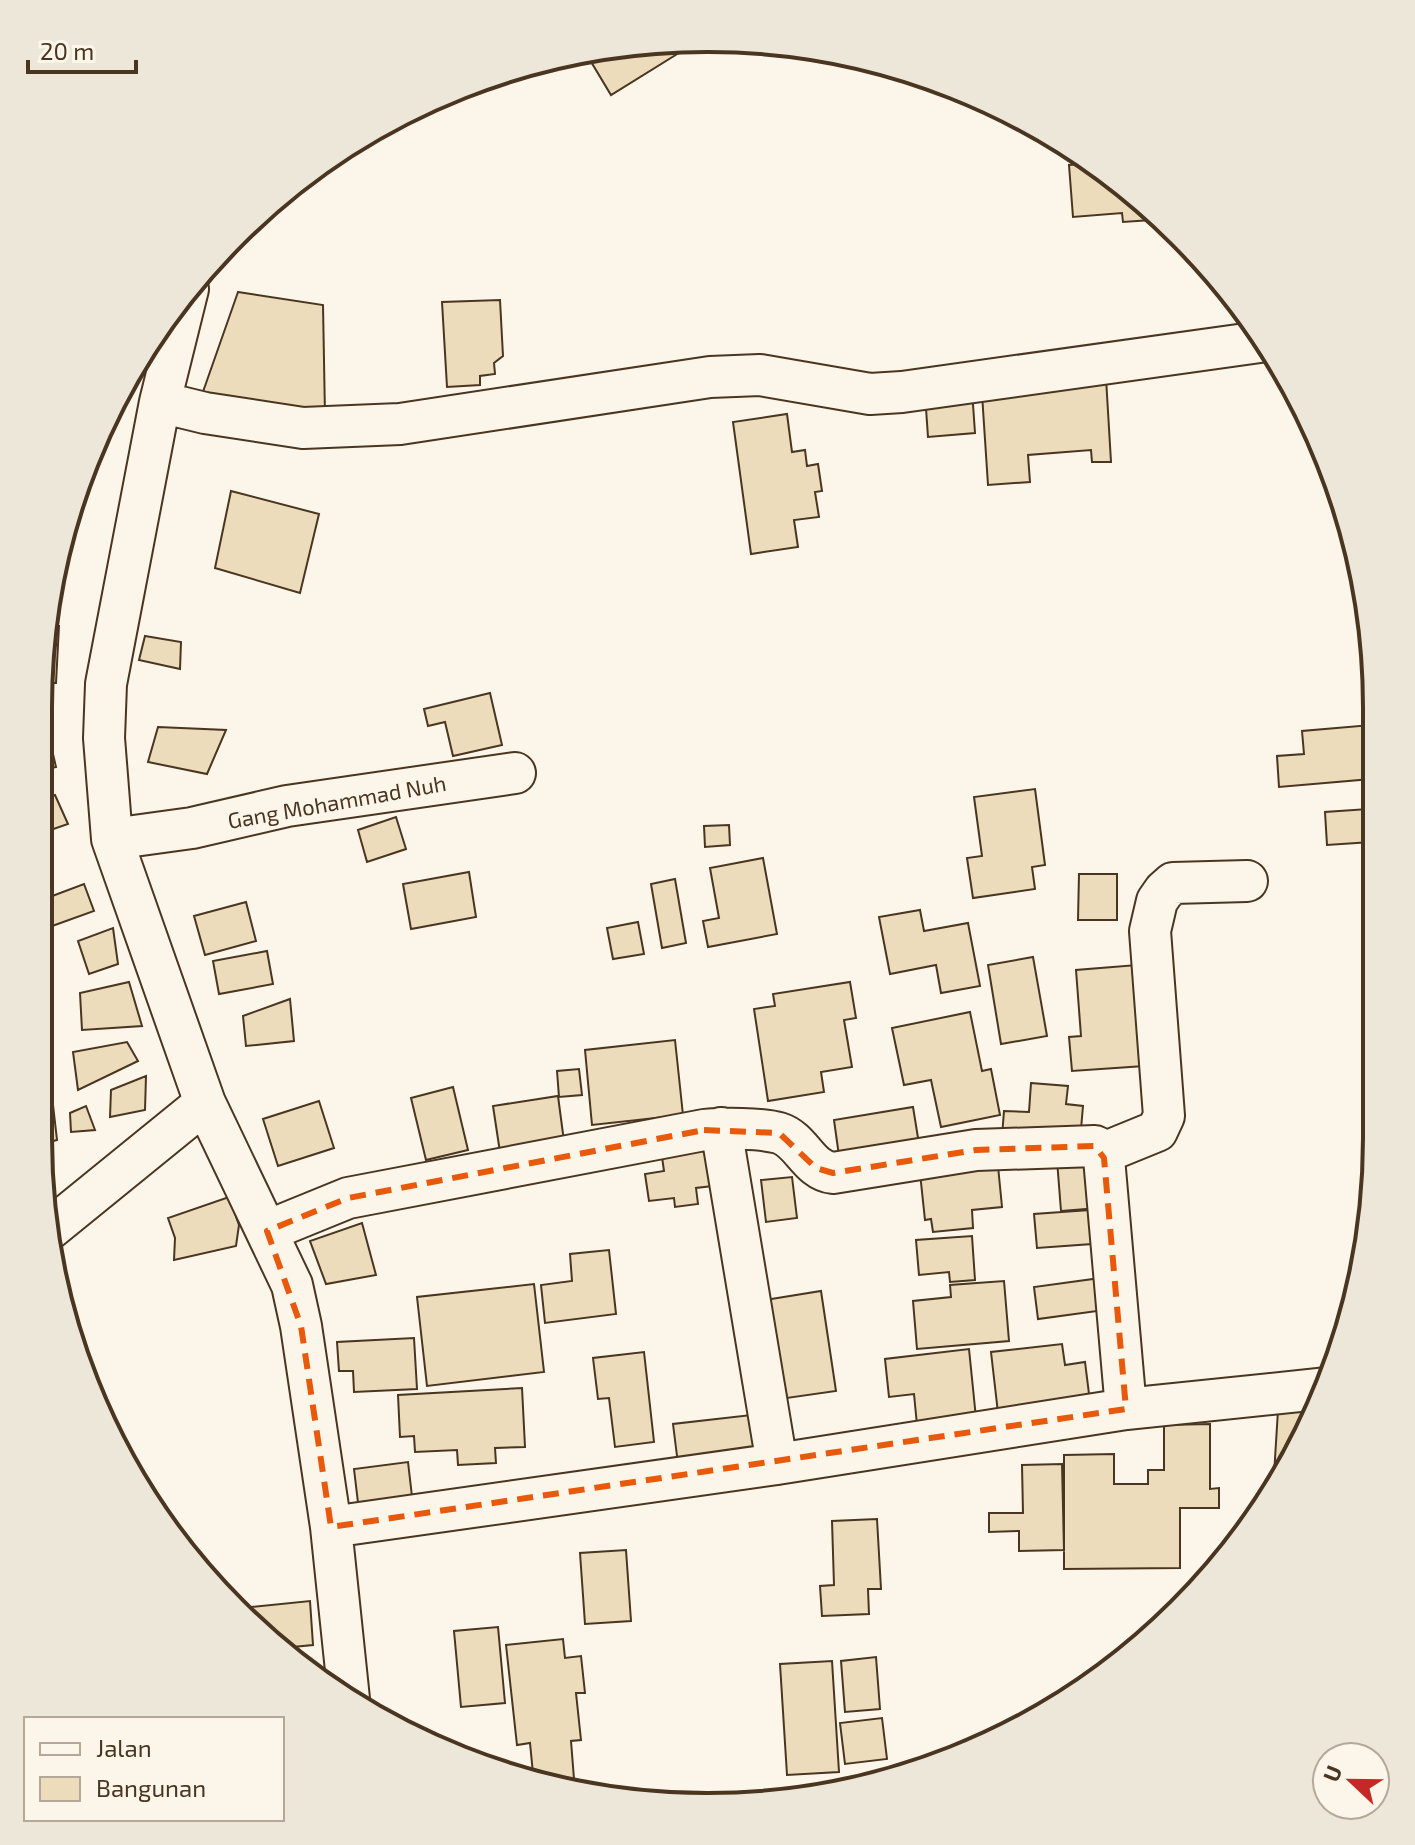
<svg xmlns="http://www.w3.org/2000/svg" width="1415" height="1845" viewBox="0 0 1415 1845" font-family="'Exo 2',sans-serif">
	<style>
		.building { fill: #ecdcbc; stroke: #4a3520; stroke-width: 2 }
		.lines { fill: none; stroke-linecap: round; stroke-linejoin: round }
		.minor-casing { stroke: #4a3520; stroke-width: 44 }
		.minor { stroke: #fbf6e9; stroke-width: 40 }
		.marked { fill: none; stroke: #e8590c; stroke-width: 6; stroke-dasharray: 16 10; stroke-linejoin: round }
		.labels { text-anchor: middle; stroke-width: 6; stroke-linejoin: round; paint-order: stroke }
		.street-label { font-size: 22px; fill: #4a3520; stroke: #fbf6e9 }
		.rim { fill: none; stroke: #4a3520; stroke-width: 4 }
	</style>
	<rect width="100%" height="100%" fill="#fbf6e9"/>
	<path class="building" d="M703,38L611,95L584,50Z
		M1094,163L1150,209L1151,220L1123,222L1122,213L1073,217L1069,165Z
		M238,292L323,305L325,416L198,406Z
		M500,300L503,356L494,363L495,374L480,376V385L447,387L442,302Z
		M1106,378L1111,462H1092L1091,450L1028,455L1030,482L988,485L982,394Z
		M972,390L975,433L928,437L925,394Z
		M787,414L792,452L805,450L807,466L818,464L822,491L815,492L819,517L794,520L798,547L751,554L733,422Z
		M231,491L319,514L300,593L215,568Z
		M46,626H59L56,683H39V664Z
		M145,636L181,642L180,669L139,660Z
		M490,693L502,745L453,756L445,722L428,726L424,709Z
		M39,711H43L56,767L39,771Z
		M1371,725V779L1279,787L1277,756L1304,754L1302,731Z
		M158,727L226,730L207,774L148,762Z
		M1035,789L1045,865L1032,867L1035,889L973,898L967,858L982,856L974,797Z
		M55,795L68,824L39,834V801Z
		M1368,809L1371,842L1327,845L1325,812Z
		M396,817L406,849L367,862L358,830Z
		M729,825L730,845L705,847L704,826Z
		M763,858L777,934L708,947L703,921L719,918L710,868Z
		M469,872L476,917L411,929L403,884Z
		M1079,874H1117V920H1078Z
		M675,879L686,943L662,948L651,884Z
		M84,884L94,911L41,930L39,901Z
		M246,902L256,941L205,955L194,916Z
		M920,910L924,931L968,923L980,986L941,993L936,965L890,974L879,917Z
		M638,922L644,954L613,959L607,928Z
		M113,928L118,964L89,974L78,941Z
		M267,951L273,984L219,994L213,961Z
		M1033,957L1047,1036L1001,1044L988,965Z
		M1137,965L1144,1066L1072,1071L1069,1037L1081,1036L1076,970Z
		M129,982L142,1026L82,1030L80,993Z
		M850,982L856,1018L844,1020L852,1067L821,1072L824,1092L768,1101L754,1009L775,1006L773,994Z
		M290,999L294,1041L246,1046L243,1016Z
		M970,1012L982,1071L991,1069L1000,1115L941,1127L931,1080L904,1085L892,1028Z
		M675,1040L683,1115L592,1125L585,1050Z
		M127,1042L138,1061L78,1090L73,1052Z
		M579,1069L582,1095L559,1097L557,1071Z
		M146,1076L145,1110L110,1117L111,1090Z
		M1031,1083L1068,1086L1066,1104L1083,1106L1080,1141L1002,1136L1004,1111L1029,1112Z
		M453,1087L468,1150L426,1160L411,1098Z
		M558,1096L565,1149L501,1159L493,1106Z
		M319,1101L334,1148L278,1166L263,1119Z
		M38,1105H53L57,1140L39,1145Z
		M86,1106L95,1130L71,1132L70,1113Z
		M913,1107L920,1150L840,1163L834,1120Z
		M715,1142L722,1185L696,1188L698,1204L675,1207L674,1198L649,1201L645,1174L664,1171L661,1150Z
		M1095,1157L1099,1208L1061,1211L1057,1160Z
		M998,1166L1002,1207L972,1210L973,1228L933,1232L931,1219L925,1220L920,1173Z
		M792,1177L797,1218L766,1222L761,1180Z
		M229,1197L239,1225L236,1246L174,1260L175,1238L168,1218Z
		M1090,1210L1092,1244L1037,1248L1034,1214Z
		M362,1223L376,1275L326,1284L310,1241Z
		M972,1236L975,1280L950,1282L949,1272L919,1275L916,1240Z
		M609,1250L616,1314L545,1323L541,1285L572,1281L570,1254Z
		M1108,1277L1112,1309L1038,1319L1034,1287Z
		M1004,1281L1009,1341L917,1349L913,1301L951,1297L950,1285Z
		M534,1284L544,1372L427,1386L417,1297Z
		M821,1291L836,1391L787,1398L785,1388L771,1390L759,1301Z
		M414,1338L417,1389L354,1392L353,1371H339L337,1342Z
		M1062,1344L1065,1365L1085,1362L1090,1402L998,1413L991,1352Z
		M969,1349L976,1418L917,1425L914,1394L889,1397L885,1359Z
		M644,1352L654,1442L615,1447L609,1398L598,1399L593,1358Z
		M522,1388L525,1447L495,1448L496,1463L458,1465L457,1450L415,1452L414,1436L400,1437L398,1395Z
		M1278,1410L1316,1412L1282,1476L1274,1475Z
		M760,1414L764,1455L678,1464L673,1424Z
		M1210,1424V1489L1219,1488V1508H1180V1568L1064,1569V1455L1114,1454V1484H1148V1470H1164V1425Z
		M408,1462L413,1505L359,1511L354,1469Z
		M1062,1464L1064,1550L1019,1551V1531L989,1532V1513H1023L1022,1465Z
		M877,1519L881,1589H868L869,1614L822,1616L820,1586L834,1585L832,1521Z
		M626,1550L631,1621L585,1624L580,1553Z
		M310,1601L313,1645L282,1648L232,1609Z
		M498,1627L505,1703L461,1707L454,1631Z
		M563,1639L565,1658L581,1656L585,1693H576L581,1740L571,1741L574,1779L534,1784L530,1743L517,1745L506,1645Z
		M876,1657L880,1709L845,1712L841,1661Z
		M832,1661L839,1772L787,1775L780,1664Z
		M882,1718L887,1759L845,1764L840,1723Z"/>
	<g class="lines">
		<g class="minor-casing">
			<path id="minor" d="M188,289L160,402L106,684L104,738L112,839L205,1103L292,1285L301,1326L331,1527L349,1699
				M160,402L205,413L303,428L400,424L710,377L760,375L870,394L902,392L1267,341
				M112,839L192,828L287,806L515,773
				M721,1128L777,1464
				M1103,1153L1157,1131L1164,1116L1150,931L1157,901L1164,891L1173,883L1247,881
				M50,1229L205,1103
				M267,1231L348,1198L704,1130C722,1128 762,1128 779,1133C802,1140 808,1170 833,1173L976,1150L1095,1146L1100,1149L1104,1158L1126,1409
				M331,1527L777,1464L1126,1409L1328,1388"/>
		</g>
		<use href="#minor" class="minor"/>
	</g>
	<path class="marked" d="M704,1130L779,1133L816,1168L833,1173L976,1150L1095,1146L1104,1158L1126,1409L331,1527L301,1326L267,1231L348,1198Z"/>
	<g class="labels">
		<g class="street-label">
			<text transform="translate(337 802) rotate(-10)" y="8">Gang Mohammad Nuh</text>
		</g>
	</g>
	<path d="M0 0H1415V1845H0ZM707 52H708A655 655 0 0 1 1363 707V1138A655 655 0 0 1 708 1793H707A655 655 0 0 1 52 1138V707A655 655 0 0 1 707 52Z" fill="#ede7d9" fill-rule="evenodd"/>
	<path class="rim" d="M707 52H708A655 655 0 0 1 1363 707V1138A655 655 0 0 1 708 1793H707A655 655 0 0 1 52 1138V707A655 655 0 0 1 707 52Z"/>
	<rect x="24" y="1717" width="260" height="104" fill="#fbf6e9" stroke="#b4a999" stroke-width="2"/>
	<rect x="40" y="1743" width="40" height="12" fill="#fbf6e9" stroke="#b4a999" stroke-width="2"/>
	<text x="96" y="1757" font-size="24" fill="#4a3520">Jalan</text>
	<rect x="40" y="1777" width="40" height="24" fill="#ecdcbc" stroke="#b4a999" stroke-width="2"/>
	<text x="96" y="1797" font-size="24" fill="#4a3520">Bangunan</text>
	<g transform="translate(1351 1781) rotate(292)"><circle r="38" fill="#fbf6e9" stroke="#b4a999" stroke-width="2"/>
	<path d="M0-6L14 30L0 20L-14 30Z" fill="#c62828"/>
	<text y="-12" font-size="22" font-weight="bold" text-anchor="middle" fill="#4a3520">U</text>
	</g>
	<path d="M28 60v12h108v-12" fill="none" stroke="#4a3520" stroke-width="4"/>
	<text x="40" y="60" font-size="24" fill="#4a3520" stroke="#fbf6e9" stroke-width="6" paint-order="stroke">20 m</text>
</svg>
